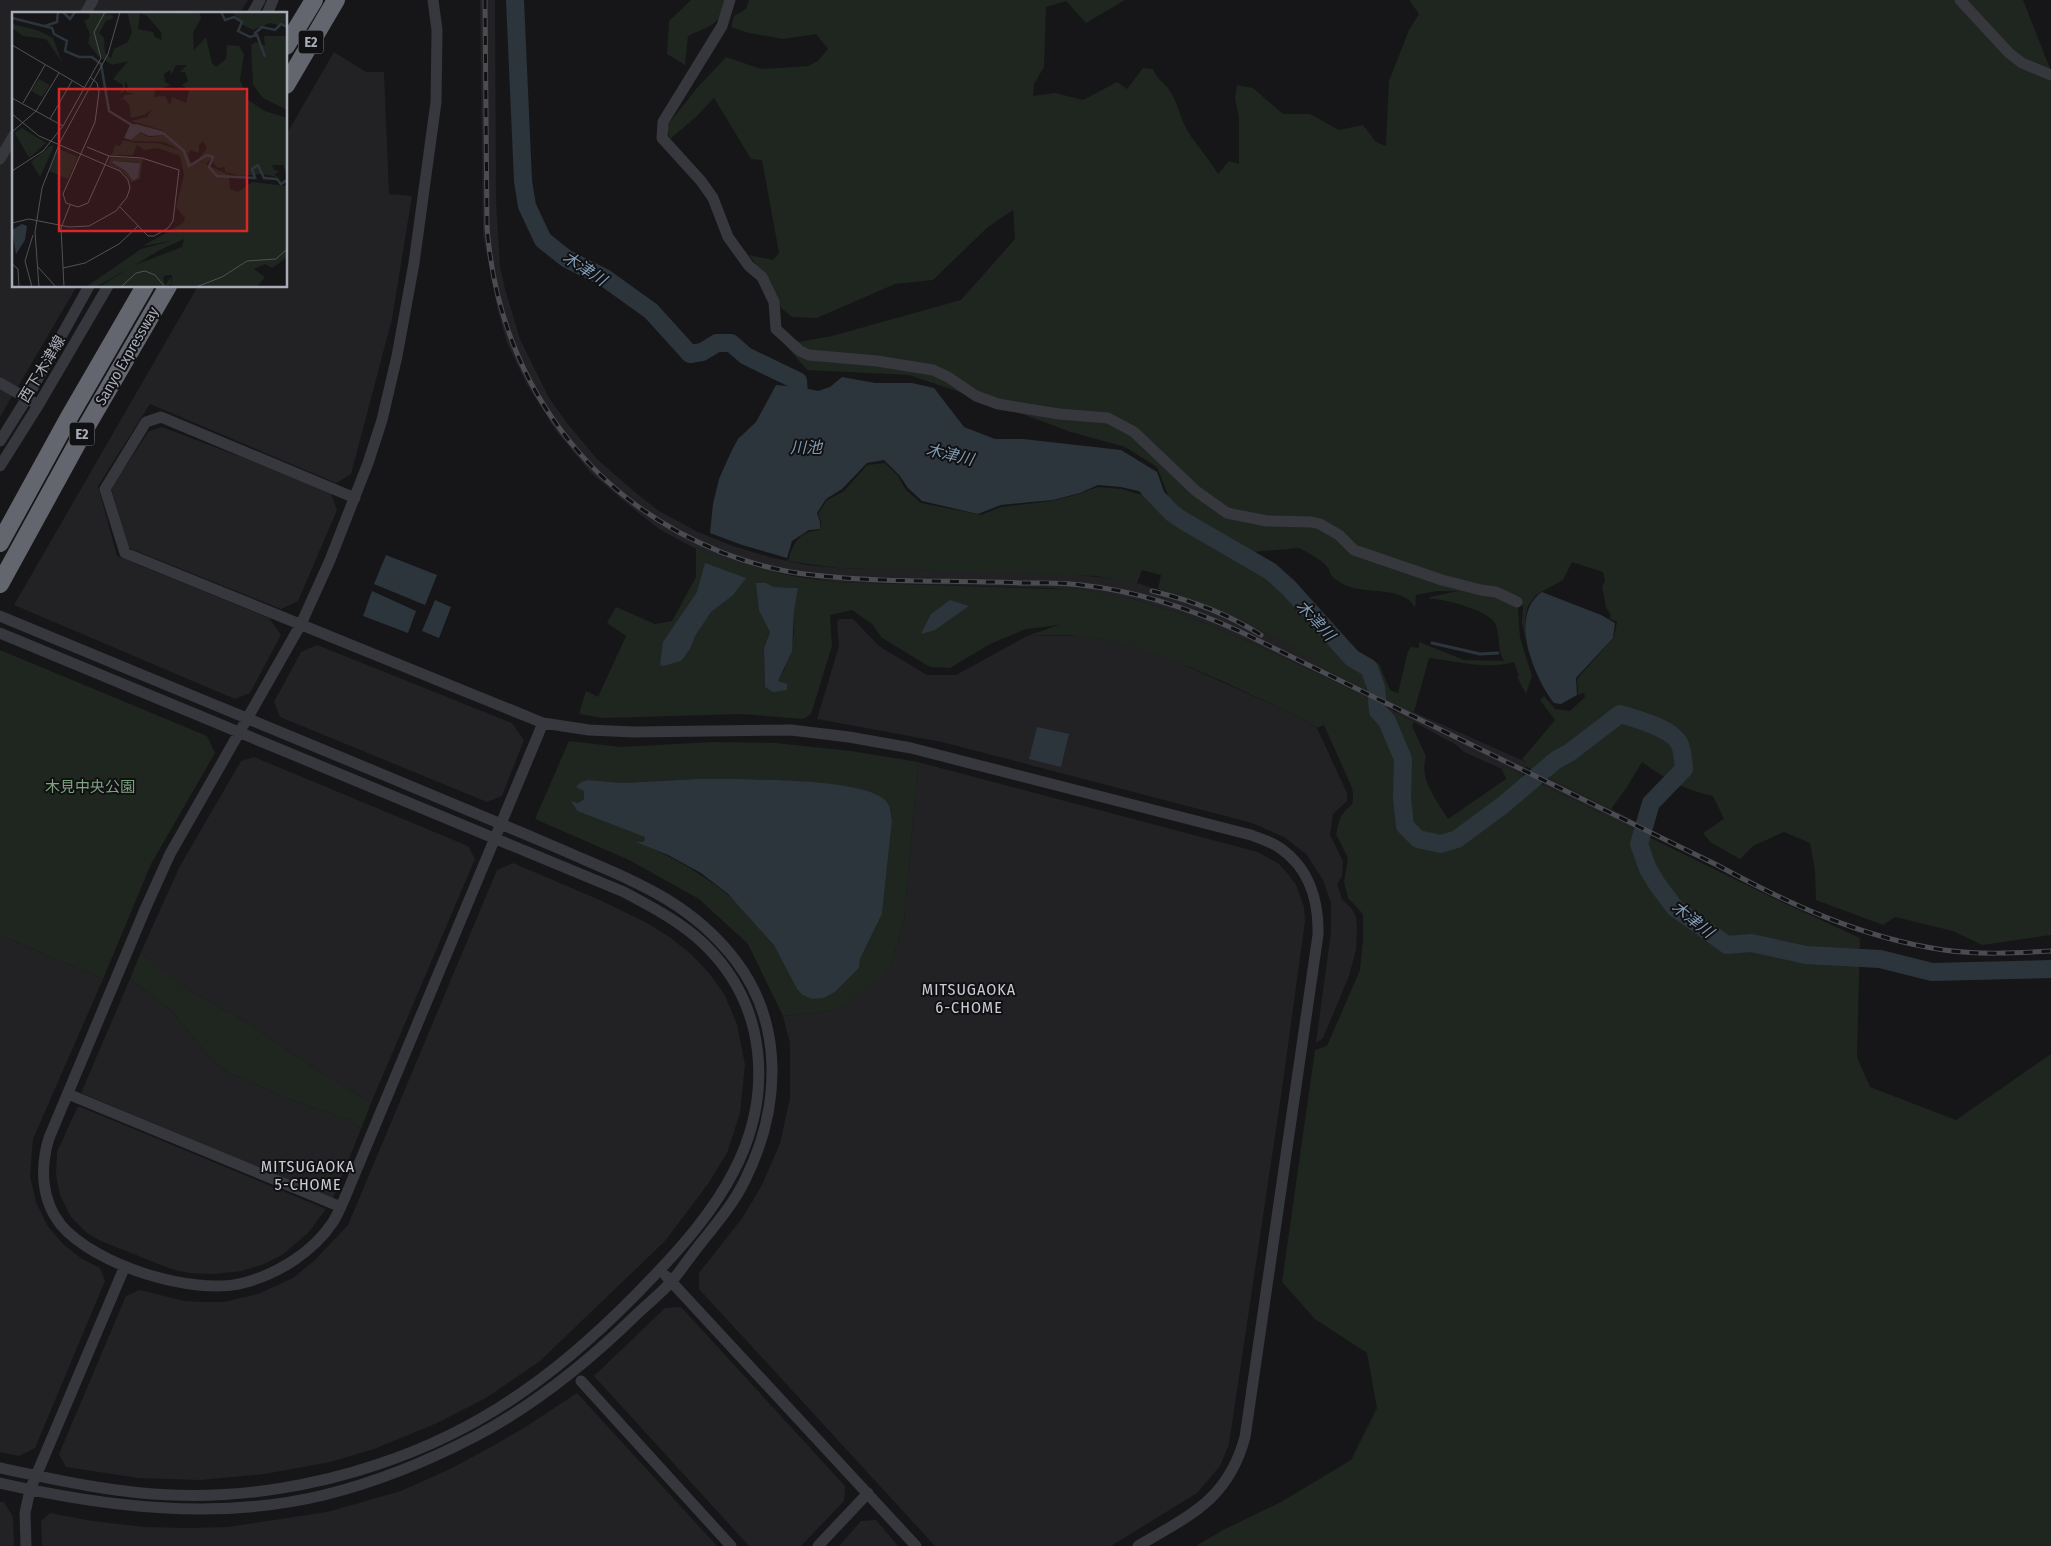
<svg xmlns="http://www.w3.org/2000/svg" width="2051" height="1546" viewBox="0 0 2051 1546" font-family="'Fira Sans Condensed','Noto Sans JP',sans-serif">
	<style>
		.built { fill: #222225 }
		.green { fill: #1e261f; fill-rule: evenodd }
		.water { fill: #2c353c }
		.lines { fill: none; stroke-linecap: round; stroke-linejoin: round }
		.stream { stroke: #2c353c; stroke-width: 3 }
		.river { stroke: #2c353c; stroke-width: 18 }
		.minor { stroke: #37383d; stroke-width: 11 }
		.highway { stroke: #63666e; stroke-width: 18 }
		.rail-casing { stroke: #4a4c52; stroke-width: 5 }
		.rail { stroke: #111113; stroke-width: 3; stroke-dasharray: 9; stroke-linecap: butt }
		.labels { text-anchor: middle; stroke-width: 4; stroke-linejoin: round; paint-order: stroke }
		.shield { fill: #111113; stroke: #7b7e86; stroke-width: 1 }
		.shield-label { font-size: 14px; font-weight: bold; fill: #a8adb8 }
		.street-label { font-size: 15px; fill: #a8adb8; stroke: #111113 }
		.park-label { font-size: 15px; fill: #7fa381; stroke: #111113 }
		.water-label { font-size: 16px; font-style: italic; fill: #7f9bb3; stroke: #111113 }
		.neighbourhood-label { font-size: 16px; letter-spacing: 1px; fill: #c9ccd4; stroke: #111113 }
		.inset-river { fill: none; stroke: #2c353c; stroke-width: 2.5 }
		.inset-road { fill: none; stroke: #505258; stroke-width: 1 }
		.view { fill: #d62828; fill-opacity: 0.15; stroke: #d62828; stroke-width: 2.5 }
		.inset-edge { fill: none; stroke: #a8adb8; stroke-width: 2.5 }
	</style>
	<rect width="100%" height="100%" fill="#161618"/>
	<path class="built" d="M0,0H248L239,14H14V286H77L0,417Z
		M480,0H495L496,201L498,234L500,266L505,289L520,339L549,398L567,423L597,459L636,493L659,511L698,532L730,545L769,557L807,565L838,568L1066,574L1128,580L1202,604L1242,620L1319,662L1317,665L1360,687L1358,692L1254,644L1179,613L1132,599L1053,588L836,582L767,571L737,564L692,547L659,529L631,507L591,473L556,431L526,383L507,343L498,311L483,235Z
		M334,52L366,72H384L389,194L412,196L392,319L351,474L336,483L150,404L98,486L117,556L269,618L281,635L250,693L235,699L14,605L198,286H286V135Z
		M162,427L330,491L337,510L298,601L281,609L129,548L111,488L149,431Z
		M840,619H853L879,646L927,675H956L1027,636H1082L1131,645L1171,659L1300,717L1317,728L1347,793V801L1333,814L1330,835L1343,861L1342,877L1337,884L1342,899L1352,909L1356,917L1357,929L1356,950L1349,976L1323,1038L1316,1043L1331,932V903L1323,880L1307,855L1284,837L1252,823L942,742L817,719L839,646L837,622Z
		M317,645L512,723L524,740L502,796L487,802L280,717L274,702L301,652Z
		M1400,706L1526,762L1523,765L1527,768L1523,775L1504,766L1502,769L1464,752L1456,745L1396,712Z
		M254,757L468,846L475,859L371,1103L300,1059L250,1024L192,992L164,973L141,952L180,866L241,761Z
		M918,762L1258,852L1279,864L1288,874L1296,885L1304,907L1305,921L1282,1089L1229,1444L1220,1466L1197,1493L1111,1546H935L699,1289V1273L743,1217L762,1185L780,1143L790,1098V1043L783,1016L836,1010L891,965L904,921Z
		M1547,777L1637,822L1634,830L1543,785Z
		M513,863L602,901L647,923L671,938L692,955L709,973L724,994L737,1024L745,1065L740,1113L727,1153L708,1184L665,1241L540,1361L486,1398L435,1424L374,1449L330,1462L265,1474L200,1480L138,1478L66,1467L59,1454L126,1296L140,1290L184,1301L201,1302H224L258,1294L293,1278L315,1260L348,1225L497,870Z
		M0,935L103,979L33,1139L30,1176L36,1202L47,1225L62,1243L82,1259L100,1268L105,1281L35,1448L19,1456L0,1452Z
		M130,979L172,1011L203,1049L217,1064L230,1073L291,1100L350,1120L361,1129L333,1198L81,1093Z
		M78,1106L134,1129L326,1209L308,1233L282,1255L264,1264L242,1271L214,1274L189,1273L171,1269L101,1241L87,1233L71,1217L60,1195L56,1175L57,1152Z
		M681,1307L845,1486L844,1501L801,1546H749L594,1376L665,1308Z
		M577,1393L717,1546H42L41,1521L50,1513L92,1521L145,1527L187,1528L228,1527L327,1512L401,1491L450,1469L491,1447L527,1426Z
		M0,1502H4L13,1517L14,1546H0Z
		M876,1520L898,1546H839L861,1521Z"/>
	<path class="green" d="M691,0H724C724,24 707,27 688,36L685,65L667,54L669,21Z
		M749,0H1125L1086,23L1066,1L1046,7L1044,67L1034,84L1033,96L1055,93L1083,100L1117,82L1127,89L1143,68L1153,69C1158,80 1160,79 1167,87C1176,97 1179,114 1185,126C1194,144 1208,156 1218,174L1229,161L1239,164V118L1235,98L1237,85L1253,88L1283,114H1310L1339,130L1363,125L1376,142L1386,146L1389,81L1409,30L1419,14L1409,0H2023L2051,71V935L1982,945L1953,931L1895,917L1883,925L1816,900L1815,871L1810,843L1784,832L1753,846L1740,859L1710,842L1703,833L1724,819L1713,796C1687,791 1663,778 1642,762L1627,787L1611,809L1523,765L1526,762L1522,759L1555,720L1540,700L1544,696L1555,709L1570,711L1585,697L1584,693L1578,695L1577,679L1614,637L1617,622L1609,618L1611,616L1606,607L1602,586L1605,581L1603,572L1572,562L1563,580L1536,595L1528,606L1525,620L1529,654L1522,623L1523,607L1520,603L1518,607L1520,638L1532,676L1526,694L1517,677L1519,676L1514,662C1486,670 1457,661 1429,658L1414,712L1399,708L1317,665L1318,662L1242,620L1158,589L1161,575L1142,570L1137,583L1096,576L838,568L788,561C794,541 799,532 820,530L821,522L818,514L827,500L844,491L867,465L885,463L898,476L906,490L921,503L981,515L1001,507L1051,501L1079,494L1097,487L1121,489L1146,496L1161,511L1170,500L1157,467L1125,447L1071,432L995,404L909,375L807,370L787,347L798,342L832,336L961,300L1015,239L1013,210L988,227L933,280L895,284L817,318L792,317L781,308L769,282L749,255L773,260L779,253L762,160L751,159L714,98L695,118L670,139L666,127L697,88L726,57L761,69L808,66L818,61L828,49L816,34L783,39L749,33L731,27L734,16L746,9ZM1299,548C1307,552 1324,561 1328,568C1330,570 1329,573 1331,575C1334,579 1342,584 1347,586C1365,594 1406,586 1415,608L1416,595L1437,591H1458L1430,597V599C1444,598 1489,611 1495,623C1501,635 1496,648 1504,661L1464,660L1419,642V648L1411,647L1408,651L1398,693L1390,690L1379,664L1350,647L1333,645L1299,604L1264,571L1251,552Z
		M696,548C745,567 784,576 836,582L1084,590L1132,599L1179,613L1254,644L1358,692L1414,722L1412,726L1426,756C1419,780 1436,799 1448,819L1506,779L1502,769L1504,766L1773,898L1860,938L1857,1057L1870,1087L1956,1120L2051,1054V1546H1196L1223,1530L1281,1502L1351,1460L1377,1408L1367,1353L1315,1319L1282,1282L1315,1050L1327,1046L1360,970L1363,939V914L1348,898L1344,882L1348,858L1336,834C1338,828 1338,822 1341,817C1348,803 1356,811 1352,788L1324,725L1317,728L1300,717C1230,686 1161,647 1084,637C1065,634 1045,636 1027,636L1059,625L1026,629L990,644L950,668L930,667L882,638L872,624L852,610L830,615L832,646L811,714L803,719L742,714L603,718L579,714L586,691L598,697L626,636L607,623L616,607L655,624L672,621L696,577ZM757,583H766L774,587L798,588L794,612V633L784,670L778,681L787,690L765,687L764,648L770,632L759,597Z
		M0,650L207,736L215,753L151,864L103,979L0,935Z
		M569,741L621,747L712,742L775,743L851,751L918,762L904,921L891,965L879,980L836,1010L783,1016L748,944L699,899L629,860L535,819ZM697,779H756L799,781L891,809L892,821L882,914L860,959L859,968L835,992L797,989C790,974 783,958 774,945C739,895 693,866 638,842H644L646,837L577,811L572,802L578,803L584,799V791L581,789L588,780L623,783Z
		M141,952L165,973L192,992L250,1024L300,1059L371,1103L361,1129L350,1120L291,1100L230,1073L217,1064L203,1049L172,1011L130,979Z"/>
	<path class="water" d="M842,377L875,383H912L934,388L964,427L995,439H1023L1121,450L1157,472L1167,500L1160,507L1147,493L1121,487L1098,485L1080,493L1053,500L1001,505L978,514L922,501L908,488L900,476L884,460L867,463L842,489L826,499L817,513L820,522V529L809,530L792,541L787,558L742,545L710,533L713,504L719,479L731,452L738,439L756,422L776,385L799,387L818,391L830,387Z
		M386,555L437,575L425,605L374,584Z
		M705,563L746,578L733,595L711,612L695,636L690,649L681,661L663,666L660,665L663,642L697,592Z
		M756,583H766L774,587L798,588L794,612L792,651L778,681L787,684V690L773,692L765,687L764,648L770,632L759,610Z
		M372,591L416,611L408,633L363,616Z
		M1542,592L1601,615L1615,623L1613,638L1576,678L1577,695L1561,704L1554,703C1534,677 1508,615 1542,592Z
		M435,600L451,607L439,638L422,631Z
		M950,600L969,606L935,630L921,634L931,614Z
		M1037,727L1069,734L1061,767L1029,759Z
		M697,779C733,779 862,777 885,800C891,806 891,813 892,821L882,914L860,959L859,968L835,992L823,998L812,999L803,995L797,989L774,945L728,894L701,873L668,855L636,842H644L645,837L577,811L571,801L578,803L584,799V791L576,787L581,782L588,780L623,783Z"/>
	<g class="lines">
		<path class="stream" d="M1432,643L1480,654L1498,653"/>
		<path class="river" d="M515,0L523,181L527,206L543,240L567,259L605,278L651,311L690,354L702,352L717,343H731L746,356L798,381L799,395L813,402
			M1148,488L1172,513L1182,520L1270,571L1289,588L1352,658L1369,668L1376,687L1378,711L1387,721L1403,759L1402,798L1405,826L1418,839L1441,844L1457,839L1503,805L1556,760L1569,753L1620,714C1636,719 1673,728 1680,745C1683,752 1683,761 1684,769L1651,803L1639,844L1648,869L1657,884L1675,908L1727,945L1751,943L1806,955L1880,959L1932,972L2051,969"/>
		<path class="minor" d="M433,0L437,30L436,102L414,263L397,356L382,420L368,463L330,560L301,624L170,854L146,907L49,1138C40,1167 41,1200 61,1225C95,1265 192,1296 243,1283C278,1274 313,1252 333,1222C338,1214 342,1204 346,1195L543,723
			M730,0L722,26L663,122L662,138L701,181L713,198L728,237L749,266L762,277L774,302L776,329L800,351L809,355L877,361L933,370L948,377L976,396L998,404L1059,414L1108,418L1134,432L1196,491L1227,513L1267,521L1311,522L1320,524L1339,535L1354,550L1442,580L1481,590L1496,592L1517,602
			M1960,0L2009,53L2022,63L2051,75
			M85,14L93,0
			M252,14L260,0
			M267,14L273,0
			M0,159L14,135
			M0,383L33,402
			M0,441L27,398L89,286
			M0,466L39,404L108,286
			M355,498L161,417L146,422L105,489L125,553L543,723L589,730L634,732L791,730L849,737L911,748L1251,835C1261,839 1272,842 1280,848C1309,868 1319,901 1318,935L1245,1437C1228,1500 1190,1515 1138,1546
			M0,616C130,670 261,724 391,778C448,802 504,825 560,849C628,879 689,899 736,961C785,1026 780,1110 745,1180C734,1203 717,1223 701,1243C691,1255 682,1269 672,1281C661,1293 649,1303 637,1314C589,1361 536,1404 476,1436C428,1461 377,1482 324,1495C217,1521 106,1507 0,1483
			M0,633L624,892C652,907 681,922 704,944C768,1006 773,1095 734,1171C713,1212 681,1248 650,1280C611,1321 570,1359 524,1391C480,1422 430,1447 379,1464C314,1486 241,1498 172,1495C115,1493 56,1480 0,1468
			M68,1094L341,1207
			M666,1276L916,1546
			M581,1381L731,1546
			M26,1546L25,1513L30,1490L125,1266
			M818,1546L868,1493"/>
		<path class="highway" d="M286,46L314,0
			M286,85L336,0
			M0,543L68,419L145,286
			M0,584L85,429L168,286"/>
		<g class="rail-casing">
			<path id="rail" d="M485,0L487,227C493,306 520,381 571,443C629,515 720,565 813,575C882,583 953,580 1023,583C1042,583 1062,582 1081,585C1137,591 1189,608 1241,632L1717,865C1789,904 1862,938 1944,950C1979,955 2016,953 2051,951
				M1152,591C1190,600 1228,614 1261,635"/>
		</g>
		<use href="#rail" class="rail"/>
	</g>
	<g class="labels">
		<g class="shield">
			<rect x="298.5" y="30.5" width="25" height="23" rx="4"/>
			<rect x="69.5" y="422.5" width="25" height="23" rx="4"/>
		</g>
		<g class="shield-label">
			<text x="311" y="47">E2</text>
			<text x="82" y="439">E2</text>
		</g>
		<g class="street-label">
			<text transform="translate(127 356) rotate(-60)" y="5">Sanyo Expressway</text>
			<text transform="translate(42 369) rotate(-59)" y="5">西下木津線</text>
		</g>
		<g class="park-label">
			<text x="90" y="792">木見中央公園</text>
		</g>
		<g class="water-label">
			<text transform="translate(585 268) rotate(33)" y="6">木津川</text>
			<text x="806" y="453">川池</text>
			<text transform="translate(950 454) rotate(13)" y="6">木津川</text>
			<text transform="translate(1316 620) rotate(47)" y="6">木津川</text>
			<text transform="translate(1693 919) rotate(38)" y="6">木津川</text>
		</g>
		<g class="neighbourhood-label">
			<text x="969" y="995">MITSUGAOKA<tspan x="969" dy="18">6-CHOME</tspan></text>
			<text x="308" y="1172">MITSUGAOKA<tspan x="308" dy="18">5-CHOME</tspan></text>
		</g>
	</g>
	<g transform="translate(12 12)">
		<rect width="275" height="275" fill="#161618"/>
		<path d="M76,0H96L94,4L98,2L102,6L94,9L87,21L92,26L93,41L99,46L102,37L116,30L120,20L115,0H187L189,6L181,21L182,38L194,25L200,51L204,55L214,47L215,33L227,34L232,42L228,68L236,88L253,99L275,106V164L271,153H260L262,158L268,159L262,163L270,166L250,162L228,164L213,160V155L206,156L198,147L194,152L186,147L195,136L191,129L187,133V141L178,138L176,143L180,152L185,148L217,163L218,177L226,180L240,170L275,174V245L260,256L253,252L242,257L253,265L245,275H164L160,273V263H155L151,265L153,273L159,265L160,275L158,272L157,275H87L117,256L84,275H74L129,237L159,229L131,234L171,211L173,206L164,195L172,163L168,144L146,136L132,138L125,133L121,143H100L103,133L108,134L111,128L124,131H146L168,138L152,130L119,129L126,120L137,125L154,123L150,118L119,109L135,105L140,97L132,103L119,106L117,92L112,87L108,89L113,83L123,82L114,80L116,74L113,69V78L108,82L111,73L101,67L116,49L100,53L86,44L76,31L78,22L72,9L78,5ZM128,1L135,4L149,20L150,28L143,25L141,20L126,17ZM164,53H175L168,60H173L176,69L170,73L177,79L174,91L160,85L158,93L153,84L142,85L143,78L159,73L153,70L152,62L158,58L159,63ZM172,227L170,235L123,253L148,238ZM220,0H275V15L258,11L241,18L231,13ZM0,12L25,18L41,26L50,50L34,27L11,24L0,16ZM252,24H275V98L251,86L241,73L239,33L244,30L253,34ZM27,67L38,73L30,85L19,79ZM10,116L34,131L17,146L3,121ZM38,134H42L28,165L19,150ZM45,136L66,145L56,167L37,159ZM99,145L131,147L128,167L119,170L111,160L96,152ZM101,149L127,150L126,166L121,169L114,159L100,152Z" fill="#1e261f" fill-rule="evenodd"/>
		<path d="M124,112L150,119L154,123L137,124L128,120L119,128L112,126L118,113ZM101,149L128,151L126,166L121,169L114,159L100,151ZM10,212L15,214L13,228L4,242L0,218Z" fill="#2c353c"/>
		<path class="inset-river" d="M51,0L58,7L63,0M164,0H180M209,0L213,8L222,5L230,10L226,19L238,25L245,23L253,45M0,6L40,16L42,22L55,29L53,39L67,45H80L89,52L97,99L123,115M33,14L45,10L46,0M242,22L250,15L263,18L269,12L275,15M151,121L172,139L177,154L195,143L201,145L197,155L205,164L243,166L240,157L246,153L252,166L265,167L269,172L275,168"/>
		<path class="inset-road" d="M0,33L73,76M78,65L85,71L87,80L83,110L51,182L54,191L66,195L76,191L97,144M0,86L51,114M11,91L33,53M0,102L27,124L108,159L116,168L118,176L115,185L104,199L77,214L57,215L17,207L0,211M38,107L60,69M0,120L24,99L47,61M75,135L97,144L130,146L167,158L161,209L156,216L142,224H136L107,194M0,159L31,139L51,114L89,46L82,20L93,0M0,252L6,257L7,275M26,255L44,275M51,256L73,251L107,232L126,214M20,275L13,249L21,223M27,275L23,220L30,176L48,130L96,42L108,0M52,275L49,216L58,193M109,275L124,261L133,259L143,263L153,275M184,275L210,265L235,249L264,247L275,237"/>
		<path class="view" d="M47,77H235V219H47Z"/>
		<rect width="275" height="275" class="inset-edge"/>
	</g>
</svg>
